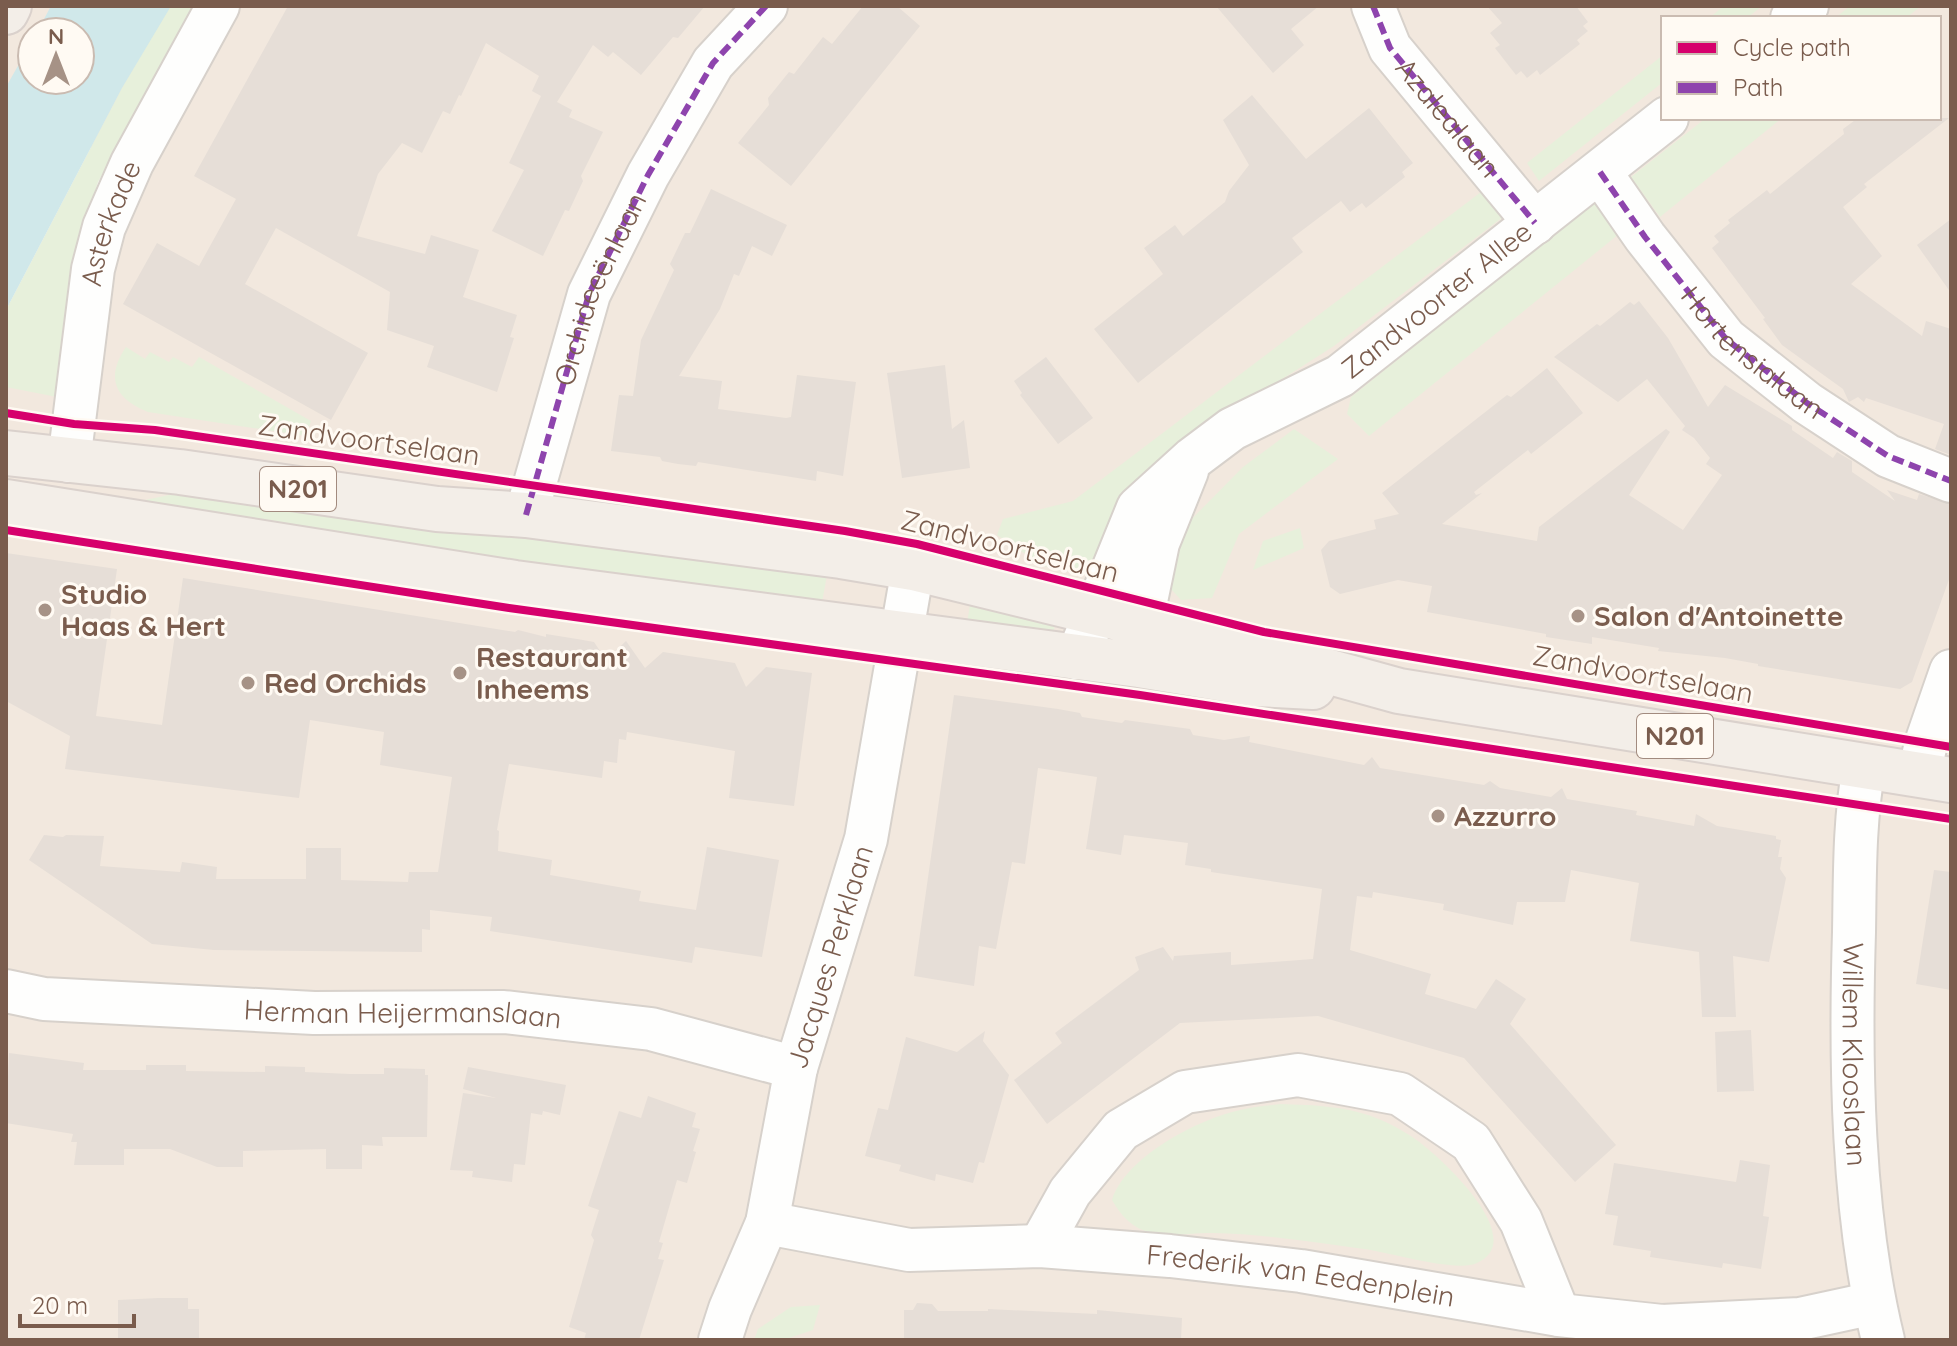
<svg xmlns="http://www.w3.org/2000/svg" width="1957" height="1346" viewBox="0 0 1957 1346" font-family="Quicksand,sans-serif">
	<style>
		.residential { fill: #f2e8de; fill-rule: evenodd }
		.green { fill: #e7f0db }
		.water { fill: #d0e8ea }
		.building { fill: #e6ded7 }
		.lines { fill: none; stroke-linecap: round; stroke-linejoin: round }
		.minor-casing { stroke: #d7d1cb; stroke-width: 46 }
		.major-casing { stroke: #dad1cc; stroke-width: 48 }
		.minor { stroke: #fefefd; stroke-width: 42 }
		.major { stroke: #f3eee8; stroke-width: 44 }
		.quiet { stroke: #8e44ad; stroke-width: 6; stroke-dasharray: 12 6; stroke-linecap: butt }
		.cycleway-casing { stroke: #fffaf3; stroke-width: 13 }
		.cycleway { stroke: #d6006c; stroke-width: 8 }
		.poi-dot { fill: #a69286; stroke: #fffaf3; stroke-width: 3 }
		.labels { text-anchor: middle; stroke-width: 6; stroke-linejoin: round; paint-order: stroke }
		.shield { fill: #fffaf3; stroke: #a28b7f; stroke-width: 2 }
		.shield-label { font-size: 26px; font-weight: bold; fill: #7a5c4d }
		.street-label { font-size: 28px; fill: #7a5c4d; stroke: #fffaf3 }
		.poi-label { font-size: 28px; font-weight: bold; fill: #7a5c4d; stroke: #fffaf3; text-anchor: start }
	</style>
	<rect width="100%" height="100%" fill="#f9f5f0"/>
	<path class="residential" d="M6,6H1951V1340H6V351L114,161L6,96ZM1663,18H1939V118H1663ZM32,32H80V80H32Z"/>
	<path class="green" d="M169,6H196L98,182L82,232L57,397L6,387V310L122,88Z
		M1724,6H1762L1747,18H1709Z
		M1850,6H1921L1906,18H1835Z
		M1663,55V82L1539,181L1527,163Z
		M1706,118H1782L1660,217L1631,177Z
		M1485,189L1503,217L1334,346L1202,430L1094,577L1043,566L997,535L1003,519L1073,501Z
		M1594,203L1619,234L1369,436L1347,414L1351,397Z
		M126,347L145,359L150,352L169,362L173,357L192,367L199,357L311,421L306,436L148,412C115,399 105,378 126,347Z
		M1294,429L1338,459L1239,534L1212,598L1181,600L1162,579L1175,536L1243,467Z
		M198,489L828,569L820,614L144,510L145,500Z
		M1300,528L1304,548L1253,570L1263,541Z
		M970,605L1055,623L1053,636L967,623Z
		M1280,1104C1314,1105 1349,1106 1381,1120C1393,1125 1407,1133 1418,1141C1441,1158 1530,1239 1477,1263C1456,1273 1389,1252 1364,1249C1314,1242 1263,1234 1213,1233C1194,1232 1170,1238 1152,1233C1133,1229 1121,1216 1112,1200C1125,1158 1195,1121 1236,1111C1250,1107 1265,1106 1280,1104Z
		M820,1305L813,1330L783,1340H754L758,1329L791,1307Z"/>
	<path class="water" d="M51,6H171L122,88L6,310V87L32,41V80H80V32H37Z"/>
	<path class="building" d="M288,6H705L678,38L673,37L641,75L613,52L608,57L593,45L557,102L572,110L569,117L603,132L581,176L583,181L569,211L565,210L543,256L492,231L524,170L509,163L541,96L532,91L539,76L486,43L461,96L459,95L450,114L443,111L422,153L402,143L378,174L357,236L425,254L431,235L479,250L463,297L517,315L510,337L514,338L497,392L427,367L434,346L387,330L390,292L276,228L245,284L368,353L331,420L123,304L157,243L199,266L236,199L194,176Z
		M863,6H897L920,26L791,186L738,143L769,105L768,98L789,72L794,74L823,37L832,44Z
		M1216,6H1319L1291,29L1304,45L1273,73Z
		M1487,6H1576L1588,22L1583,26L1588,31L1577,40L1580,44L1540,75L1537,70L1527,78L1521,71L1516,75L1495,48L1500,45L1490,33L1502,23Z
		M1252,95L1306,159L1369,108L1413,163L1402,172L1405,177L1366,208L1362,203L1350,212L1341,201L1292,238L1303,252L1138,383L1094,329L1163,274L1144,248L1175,225L1183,236L1225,202L1229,191L1249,165L1223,120Z
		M1858,118H1949L1864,184L1867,187L1843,207L1882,256L1851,284L1922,336L1926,321L1951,329V455L1935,449L1944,424L1866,398L1864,402L1858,397L1849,402L1843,389L1782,345L1763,319L1765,318L1712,248L1719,242L1714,236L1730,223L1728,220L1767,190L1770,194L1844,134L1843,129Z
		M711,189L787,225L772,256L752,246L739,276L734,274L720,309L679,376L722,381L718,409L786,418L791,417L797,375L856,382L843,476L817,471L816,481L698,462L696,466L678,464L662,461L660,457L611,451L619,395L633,396L641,340L674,270L670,264L685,233H690Z
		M1951,219V293L1917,245Z
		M1639,301L1668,338L1708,407L1725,385L1792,426V430L1833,458L1837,452L1852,461V472L1895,501L1887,490L1917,500L1919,494L1951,504V574L1912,682L1900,689L1758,666V664L1725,658L1658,651L1659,648L1592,637V644L1546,637V634L1427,612L1432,586L1398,580L1340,594L1330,587L1321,550L1329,541L1376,529L1374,520L1399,514L1382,493L1507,395L1511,397L1547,368L1583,413L1531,454L1528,450L1474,492L1476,495L1482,493L1442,524L1537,541L1539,527L1666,429L1670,432L1629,495L1683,530L1722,475L1706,464L1710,458L1694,438L1682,430L1685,426L1647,379L1618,402L1554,357L1597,324L1600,326L1630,302L1634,305Z
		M1046,357L1093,418L1058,444L1020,395L1022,393L1014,381Z
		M945,365L952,429L964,420L970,468L902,478L887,373Z
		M6,553L117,569L96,716L162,725L183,578L515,632L518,630L546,637V634L577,639L594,642L606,660L626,641L645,668L663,652L735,663L746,687L766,667L812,673L794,806L729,798L735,751L627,732L626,740L619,739L617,763L604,761L602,778L509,764L497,830L499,831L498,851L552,860L550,875L641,891L639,901L696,910L707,847L779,860L762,957L695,947L692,963L490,931L492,917L430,910V930L422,929V952L214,950L152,944L29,860L44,835L63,837L66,835L104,836L100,866L180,872L182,862L217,867L216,879H306V848H341V880L408,882L409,872H438L452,777L380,765L384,732L310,720L299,798L65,769L70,736L6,701Z
		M954,695L1058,709L1080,713L1082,717L1122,723L1125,720L1190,729L1193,735L1224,740L1250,736L1249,742L1364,765L1372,757L1380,768L1484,785L1490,781L1500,788L1551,797L1562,788L1567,799L1637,811L1636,815L1694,826L1696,814L1717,826L1776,836V839L1781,840L1778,857H1782L1780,869L1786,878L1769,962L1733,956L1736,1017H1702L1699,952L1630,941L1639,883L1571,870L1565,902H1517L1513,925L1443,910L1444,904L1373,892L1372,898L1357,896L1350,950L1431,974L1425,994L1476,1009L1496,979L1526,999L1510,1024L1616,1145L1575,1182L1464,1058L1318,1016L1180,1023L1047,1124L1014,1080L1062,1043L1055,1033L1139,970L1135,957L1163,947L1173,961L1174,956L1231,952V965L1313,959L1322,889L1211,872V869L1185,865L1188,843L1124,835L1121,855L1086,849L1097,777L1038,768L1025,864L1012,862L996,949L979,946L974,986L914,976Z
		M1934,870L1951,872V990L1916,984Z
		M1751,1030L1754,1091L1717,1092L1715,1032Z
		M985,1031L983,1041L1009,1075L984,1163L979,1162L973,1183L936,1174L935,1181L899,1171L901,1165L865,1156L878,1108L888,1110L906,1037L957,1052Z
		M9,1053L84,1063L83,1070H146V1065H186V1071L265,1072V1066L305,1067V1072L350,1074H384V1068L425,1069V1075H428L427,1137H382L383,1146L362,1145V1169H326V1149L243,1151V1167H217L170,1149H124V1165H74L77,1142H71L73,1134L6,1123Z
		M468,1067L566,1085L560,1115L543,1111L542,1115L531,1113L525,1165L514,1164L512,1182L472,1177L473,1171L450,1170L463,1093L496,1098L463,1089Z
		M648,1096L696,1113L692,1127L700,1129L693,1151L696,1152L687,1183L677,1180L659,1242L663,1243L658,1259L664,1260L639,1340H584L586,1333L569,1327L594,1240L591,1235L599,1210L588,1206L619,1111L641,1118Z
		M1740,1160L1770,1165L1763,1216L1769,1217L1761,1269L1723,1263L1722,1268L1650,1257L1651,1251L1613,1245L1618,1216L1605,1214L1614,1163L1736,1182Z
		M158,1298H188V1309H199V1340H118V1300Z
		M917,1303L932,1304L938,1311H988V1309L1097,1314V1310L1182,1318L1181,1340H904V1310H913Z"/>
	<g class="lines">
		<g class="minor-casing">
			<g id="minor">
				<path id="s1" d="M1373,6L1390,48L1535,223"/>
				<path d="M1792,18L1807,6"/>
				<path d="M1600,172L1645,237L1726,339L1807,403L1888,456L1951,481"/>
				<path id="s2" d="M69,461L93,269L104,227L132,163L218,6"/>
				<path id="s3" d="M526,515L589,294L648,175L713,63L766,6"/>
				<path id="s4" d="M1077,658L1138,508L1192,459L1232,429L1340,376L1667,118"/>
				<path d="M1140,658L1146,601L1158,543L1187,471"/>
				<path id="s5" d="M1864,767C1854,821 1855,877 1854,932C1850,1063 1852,1213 1883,1340"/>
				<path d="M1919,775L1926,743L1951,671"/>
				<path id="s6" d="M6,991L44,999L314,1013L504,1012L651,1029L796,1068"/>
				<path id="s7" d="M767,1223L909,1250L1040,1246L1170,1256L1301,1271L1559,1315L1662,1326L1800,1319L1874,1303"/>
				<path d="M1040,1246L1070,1192L1121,1130L1185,1092L1298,1075L1400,1094L1471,1142L1521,1221L1559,1315"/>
				<path id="s8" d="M720,1340L730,1309L767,1223L796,1068L866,839L913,568"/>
			</g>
		</g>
		<g class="major-casing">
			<path id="major" d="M6,12L9,6
				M6,453L180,472L437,509L526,515L841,556L913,568L1261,653L1399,691L1951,780
				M6,502L515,583L1139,665L1256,684L1313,687"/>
		</g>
		<use href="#minor" class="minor"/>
		<use href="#major" class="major"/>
		<g class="quiet">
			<path d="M1373,6L1390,48L1535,223"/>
			<path id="s9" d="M1600,172L1645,237L1726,339L1807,403L1888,456L1951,481"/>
			<path d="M526,515L589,294L648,175L713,63L766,6"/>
		</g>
		<g class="cycleway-casing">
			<path id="cycleway" d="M6,413L74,424L155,430L845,531L917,544L1264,632L1951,747
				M6,530L509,608L1140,695L1951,819"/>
		</g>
		<use href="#cycleway" class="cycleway"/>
	</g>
	<g class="poi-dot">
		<circle cx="45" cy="610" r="8"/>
		<circle cx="1578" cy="616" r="8"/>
		<circle cx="460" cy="673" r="8"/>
		<circle cx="248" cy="683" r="8"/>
		<circle cx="1438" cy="816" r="8"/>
	</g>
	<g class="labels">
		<g class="shield">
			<rect x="260" y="467" width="76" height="44" rx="6"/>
			<rect x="1637" y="714" width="76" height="44" rx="6"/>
		</g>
		<g class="shield-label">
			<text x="298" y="498">N201</text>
			<text x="1675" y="745">N201</text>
		</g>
		<g class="street-label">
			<text dy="10" stroke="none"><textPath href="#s1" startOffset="136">Azalealaan</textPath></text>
			<text dy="10" stroke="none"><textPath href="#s2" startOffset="242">Asterkade</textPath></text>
			<text dy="10" stroke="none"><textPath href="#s3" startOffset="238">Orchideeënlaan</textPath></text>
			<text dy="10" stroke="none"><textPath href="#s4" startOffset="528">Zandvoorter Allee</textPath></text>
			<text dy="10" stroke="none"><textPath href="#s9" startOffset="238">Hortensialaan</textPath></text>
			<text transform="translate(369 440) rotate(8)" y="10">Zandvoortselaan</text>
			<text transform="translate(1010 546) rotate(14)" y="10">Zandvoortselaan</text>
			<text transform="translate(1643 674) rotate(10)" y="10">Zandvoortselaan</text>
			<text dy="10" stroke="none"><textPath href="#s8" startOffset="400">Jacques Perklaan</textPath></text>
			<text dy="10" stroke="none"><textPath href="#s6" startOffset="398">Herman Heijermanslaan</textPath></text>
			<text dy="10" stroke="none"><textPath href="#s5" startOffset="288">Willem Klooslaan</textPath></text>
			<text dy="10" stroke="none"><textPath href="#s7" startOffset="538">Frederik van Eedenplein</textPath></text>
		</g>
		<g class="poi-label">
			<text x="61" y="604">Studio<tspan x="61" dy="32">Haas &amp; Hert</tspan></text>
			<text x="1594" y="626">Salon d'Antoinette</text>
			<text x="476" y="667">Restaurant<tspan x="476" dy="32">Inheems</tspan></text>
			<text x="264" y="693">Red Orchids</text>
			<text x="1454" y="826">Azzurro</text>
		</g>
	</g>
	<rect width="1957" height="1346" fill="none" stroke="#7a5c4d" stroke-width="16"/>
	<rect x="1661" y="16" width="280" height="104" fill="#fffaf3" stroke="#cabbb1" stroke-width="2"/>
	<rect x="1677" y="42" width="40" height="12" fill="#d6006c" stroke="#cabbb1" stroke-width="2"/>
	<text x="1733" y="56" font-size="24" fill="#7a5c4d">Cycle path</text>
	<rect x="1677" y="82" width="40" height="12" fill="#8e44ad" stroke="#cabbb1" stroke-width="2"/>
	<text x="1733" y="96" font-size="24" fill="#7a5c4d">Path</text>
	<g transform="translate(56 56)"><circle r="38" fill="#fffaf3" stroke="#cabbb1" stroke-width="2"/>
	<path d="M0-6L14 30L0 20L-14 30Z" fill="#a69286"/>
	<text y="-12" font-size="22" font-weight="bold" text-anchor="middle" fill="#7a5c4d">N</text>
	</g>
	<path d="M20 1314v12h114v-12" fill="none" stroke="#7a5c4d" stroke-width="4"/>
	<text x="32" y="1314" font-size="24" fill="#7a5c4d" stroke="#fffaf3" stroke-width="6" paint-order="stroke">20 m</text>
</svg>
